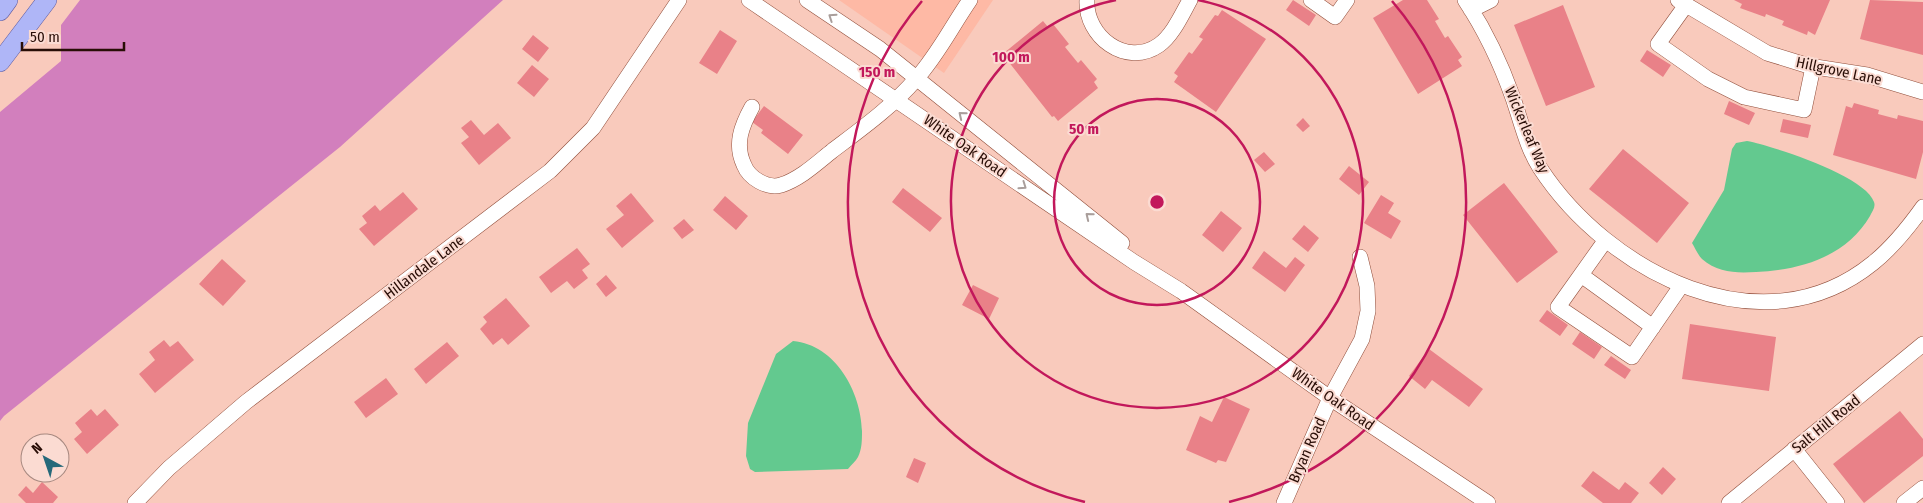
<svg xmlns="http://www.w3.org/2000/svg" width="1923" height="503" viewBox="0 0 1923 503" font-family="'Fira Sans Condensed',sans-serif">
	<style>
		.built { fill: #feb9a5 }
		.forest { fill: #d27fbd }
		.water { fill: #63c98f }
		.building { fill: #e98188 }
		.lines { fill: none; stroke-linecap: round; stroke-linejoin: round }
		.minor-casing { stroke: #914e3b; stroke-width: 16 }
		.major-casing { stroke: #5d5b9f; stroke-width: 20 }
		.minor { stroke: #fff; stroke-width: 15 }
		.major { stroke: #afb6f7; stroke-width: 19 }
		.oneway { stroke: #a99e9b }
		.ring { fill: none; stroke: #c2185b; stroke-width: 2.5 }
		.labels { text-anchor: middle; stroke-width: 4; stroke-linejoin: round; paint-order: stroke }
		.street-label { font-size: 15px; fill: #280d06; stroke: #fbdbd2 }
		.centre { fill: #c2185b; stroke: #fbdbd2; stroke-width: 2.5 }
		.ring-label { font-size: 15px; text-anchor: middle; font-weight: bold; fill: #c2185b; stroke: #fbdbd2; stroke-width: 4; stroke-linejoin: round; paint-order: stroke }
	</style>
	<rect width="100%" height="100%" fill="#f9cabc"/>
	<path class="built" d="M839,0H993L944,73Z"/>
	<path class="forest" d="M80,0H503L340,147L4,416L0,421V112L61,61V25Z"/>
	<path class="water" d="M1747,141C1773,146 1866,176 1874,202C1876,207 1872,212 1870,216C1846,257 1800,270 1756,272C1736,273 1718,273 1702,259C1698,255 1695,248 1692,243L1724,190L1732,149L1736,143Z
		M793,341C836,345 861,392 862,431C862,440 862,449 858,457C856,461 851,465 848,469L755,472L750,469L746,456L748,423L776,354Z"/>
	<path class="building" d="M1293,0L1316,15L1309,26L1286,10Z
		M1403,0H1427L1439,19L1435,21L1445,38L1448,36L1462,57L1458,60L1462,66L1418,94L1373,18Z
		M1734,0H1830L1815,35L1808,31L1807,35L1782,25L1784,21L1766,14L1765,17L1740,8L1742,4Z
		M1870,0L1923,2V55L1860,39Z
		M1563,5L1595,87L1546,106L1514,25Z
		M1222,10L1266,39L1216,112L1174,82L1178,76L1174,73L1189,52L1192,54L1203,39L1199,37L1215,15L1218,16Z
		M1043,21L1048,27L1053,24L1069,44L1065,47L1078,63L1081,60L1097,79L1094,82L1098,88L1058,121L1054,116L1052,117L1008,61L1010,60L1004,53Z
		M720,30L737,41L717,74L699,63Z
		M533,35L549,48L538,62L522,49Z
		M1647,50L1671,65L1663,77L1640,61Z
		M532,65L549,79L534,97L517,83Z
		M1729,101L1755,113L1749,125L1724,114Z
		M1854,103L1879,110L1878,114L1897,119L1898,115L1923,121V152L1916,179L1833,155L1846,106L1852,108Z
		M764,106L803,135L788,154L761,133L763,130L752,122Z
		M1303,118L1310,126L1303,132L1296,125Z
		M1783,119L1811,125L1808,138L1780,132Z
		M471,120L484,135L498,123L511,138L479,165L461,143L469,137L461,128Z
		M1623,149L1689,203L1657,243L1589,189Z
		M1264,152L1275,164L1265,172L1254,160Z
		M1349,166L1369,182L1359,195L1339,179Z
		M1504,183L1558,252L1517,283L1463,215Z
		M903,188L942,218L930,232L892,202Z
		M403,192L418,209L374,246L359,229L367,223L362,216L375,205L380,211Z
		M631,193L654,221L622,248L606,229L624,215L616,206Z
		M1381,195L1394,203L1388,213L1401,221L1391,239L1364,223Z
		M725,196L748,216L736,230L713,210Z
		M1221,211L1242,228L1223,252L1202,235Z
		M684,219L694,230L682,239L673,228Z
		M1304,225L1319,238L1308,252L1292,239Z
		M577,248L590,264L582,270L588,278L574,289L567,281L551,293L539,277Z
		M1264,251L1286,268L1295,257L1305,265L1285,292L1252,268Z
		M222,259L246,281L223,306L199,284Z
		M606,275L617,288L606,297L596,284Z
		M973,285L999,298L989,319L962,305Z
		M506,298L530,326L508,345L502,338L493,345L480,329L487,322L483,317Z
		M1547,310L1568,325L1560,336L1539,321Z
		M1690,324L1776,337L1769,391L1682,379Z
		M1580,332L1602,347L1594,359L1572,344Z
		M164,340L170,347L178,341L194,360L155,393L139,374L155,360L149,352Z
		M447,342L459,356L426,384L414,369Z
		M1429,349L1483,389L1469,407L1432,380L1425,389L1409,376Z
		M1611,356L1631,370L1625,379L1604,365Z
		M386,378L398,394L366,418L354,402Z
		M1224,397L1250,409L1226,462L1218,460L1216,463L1186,450L1200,416L1212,422Z
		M91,409L97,416L105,409L119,425L87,454L74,439L82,432L75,423Z
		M1900,411L1923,439V456L1864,503L1833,464Z
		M914,458L926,463L918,483L906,477Z
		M1663,467L1676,479L1662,495L1649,483Z
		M1593,471L1619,490L1625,482L1639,493L1631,503H1603L1581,486Z
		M42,482L58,497L53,503H26L18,495L26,486L33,493Z"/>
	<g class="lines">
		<g class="minor-casing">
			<path id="minor" d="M749,0L1134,262L1181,291L1330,398L1488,503
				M807,0L880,49L1122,243
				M1087,0C1085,36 1126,68 1159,45C1173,35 1182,14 1190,0
				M1311,0L1335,17L1347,0
				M1465,0C1485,30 1501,64 1513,98C1521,121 1527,148 1540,168C1608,272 1762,353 1873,263C1893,247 1908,228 1923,207
				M1678,0L1767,53L1809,66L1867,75L1923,92
				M1686,5L1658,44L1708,79L1744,97L1804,110L1813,67
				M1471,10L1491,0
				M752,107C742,125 734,144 744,165C749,178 767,189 781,185C800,179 817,163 832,151C861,129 892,107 916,79C937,56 952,26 970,0
				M1605,241L1558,307L1632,357L1681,286
				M1581,275L1653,327
				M1794,449L1837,503
				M135,503L169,468L246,402L550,171L593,128L679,0
				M1284,503L1330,398L1362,339L1368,311L1367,286L1360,257
				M1729,503L1923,344
				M1904,503L1923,488"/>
		</g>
		<g class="major-casing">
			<path id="major" d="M0,11L8,0
				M0,62L47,0"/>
		</g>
		<use href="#minor" class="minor"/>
		<use href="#major" class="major"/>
	</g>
	<defs><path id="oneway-chevron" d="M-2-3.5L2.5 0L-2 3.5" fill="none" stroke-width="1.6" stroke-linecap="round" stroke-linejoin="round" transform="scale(1.25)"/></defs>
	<g class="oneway">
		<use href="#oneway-chevron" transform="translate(832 17) rotate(-146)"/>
		<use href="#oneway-chevron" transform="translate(962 115) rotate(-141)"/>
		<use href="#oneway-chevron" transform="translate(1023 186) rotate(35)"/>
		<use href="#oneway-chevron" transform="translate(1089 216) rotate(-141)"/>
	</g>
	<g class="ring">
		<circle cx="1157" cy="202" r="103"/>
		<path d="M1198 0A206 206 0 1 1 1116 0"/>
		<path d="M1085 502A309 309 0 0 1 922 1M1392 1A309 309 0 0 1 1229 502"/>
	</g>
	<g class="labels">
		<g class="street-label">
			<text transform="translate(1839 71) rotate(12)" y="5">Hillgrove Lane</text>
			<text transform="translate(1527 130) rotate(67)" y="5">Wickerleaf Way</text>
			<text transform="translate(965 146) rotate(35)" y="5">White Oak Road</text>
			<text transform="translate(424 267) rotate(-37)" y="5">Hillandale Lane</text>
			<text transform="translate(1333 399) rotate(35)" y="5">White Oak Road</text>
			<text transform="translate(1826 424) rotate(-39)" y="5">Salt Hill Road</text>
			<text transform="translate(1307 450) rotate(-66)" y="5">Bryan Road</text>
		</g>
	</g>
	<circle cx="1157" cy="202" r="8" class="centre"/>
	<g class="ring-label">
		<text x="1011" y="62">100 m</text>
		<text x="877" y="77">150 m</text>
		<text x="1084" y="134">50 m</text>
	</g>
	<g transform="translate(45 458) rotate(320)"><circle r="24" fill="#fbdbd2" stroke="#a78980"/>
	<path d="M0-4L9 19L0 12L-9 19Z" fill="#25697a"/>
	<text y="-8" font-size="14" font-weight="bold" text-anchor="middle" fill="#280d06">N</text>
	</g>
	<path d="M22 42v8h102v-8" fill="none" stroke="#280d06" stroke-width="2.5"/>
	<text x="30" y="42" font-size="15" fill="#280d06" stroke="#fbdbd2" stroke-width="4" paint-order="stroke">50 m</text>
</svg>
